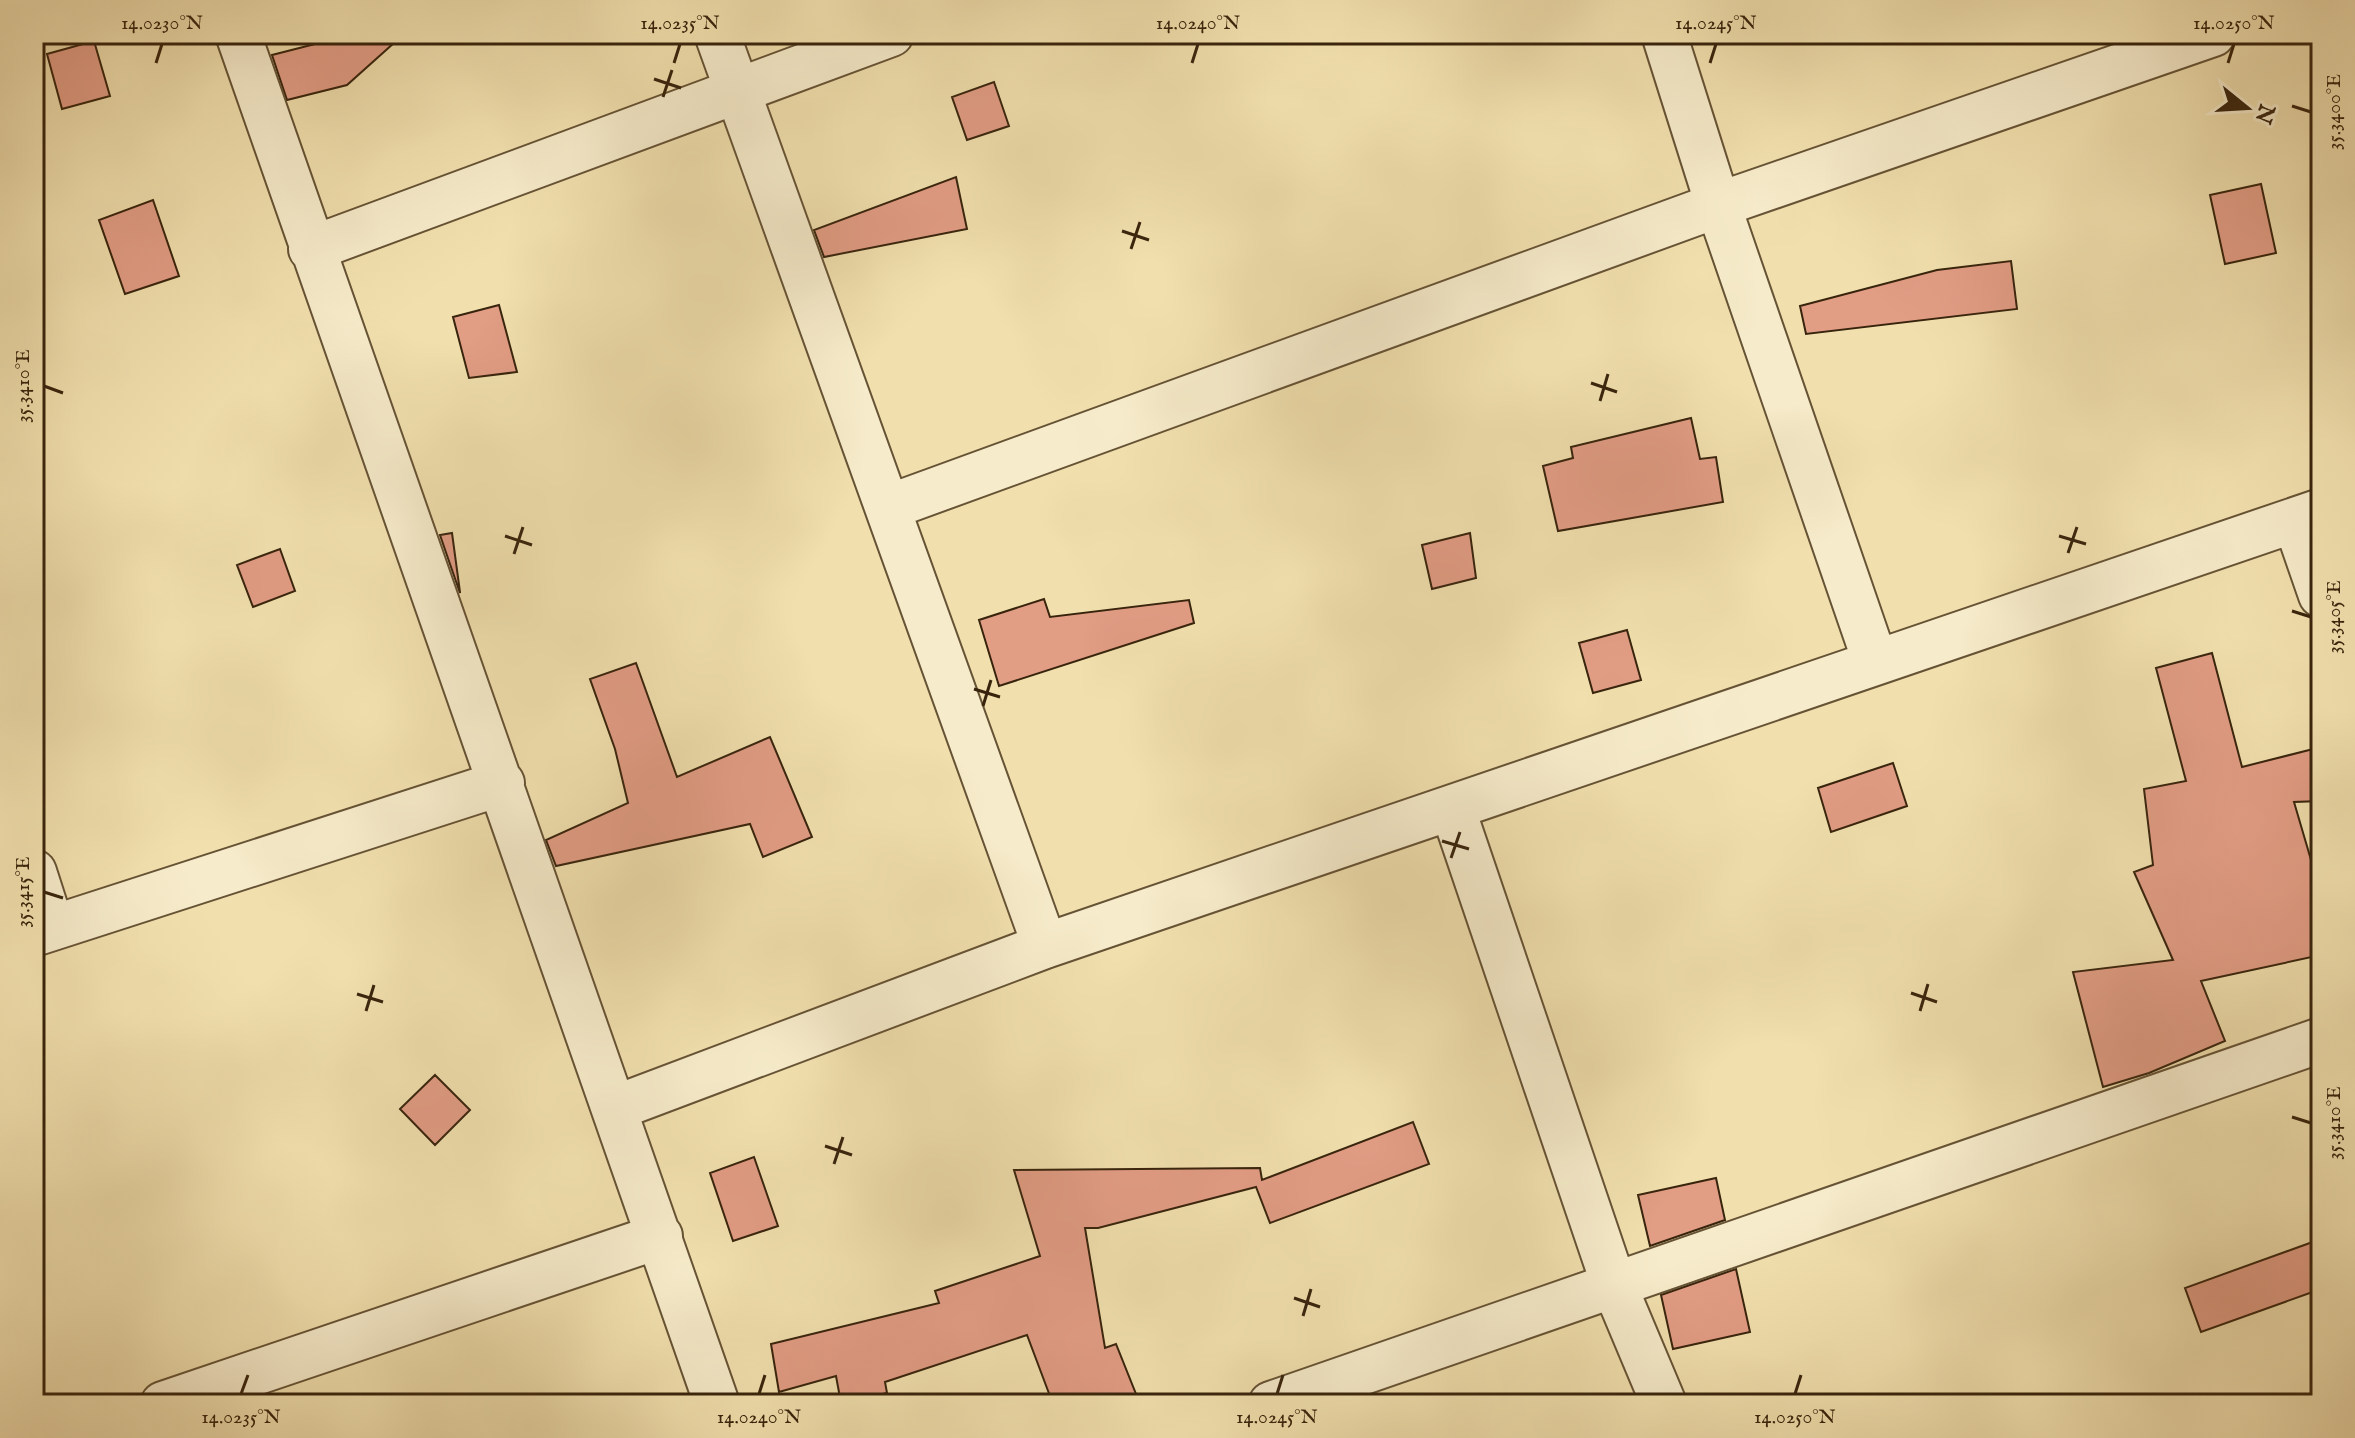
<svg xmlns="http://www.w3.org/2000/svg" width="2355" height="1438" viewBox="0 0 2355 1438" font-family="'IM FELL English',serif">
	<style>
		.building { fill: #e29d85; stroke: #38240d; stroke-width: 2 }
		.lines { fill: none; stroke-linecap: round; stroke-linejoin: round }
		.street-casing { stroke: #665335; stroke-width: 48 }
		.street { stroke: #f6ebca; stroke-width: 44 }
		.ticks { fill: none; stroke: #38240d; stroke-width: 3 }
		.neatline { fill: none; stroke: #38240d; stroke-width: 3 }
		.ticks-label { font-size: 20px; text-anchor: middle; fill: #38240d }
	</style>
	<rect width="100%" height="100%" fill="#f1e0ae"/>
	<filter id="stains"><feTurbulence type="fractalNoise" baseFrequency=".0025" numOctaves="4"/><feColorMatrix values="0 0 0 0 .2 0 0 0 0 .09 0 0 0 0 .02 0 0 0 .5 -.17"/></filter>
	<radialGradient id="worn" r=".72"><stop offset=".6" stop-color="#630" stop-opacity="0"/><stop offset="1" stop-color="#630" stop-opacity=".3"/></radialGradient>
	<path class="building" d="M354,34H404L347,85L287,100L272,55Z
		M94,41L110,96L62,109L47,54Z
		M994,82L1009,126L967,140L952,97Z
		M956,177L967,229L824,257L814,230Z
		M2261,184L2276,253L2225,264L2210,195Z
		M153,200L179,276L125,294L99,220Z
		M2011,261L2017,309L1806,334L1800,306L1937,270Z
		M499,305L517,372L469,378L453,317Z
		M1691,418L1700,459L1716,457L1723,502L1558,531L1543,466L1573,458L1571,447Z
		M452,533L460,592V593L440,535Z
		M1470,533L1476,578L1432,589L1422,545Z
		M280,549L295,591L253,607L237,565Z
		M1044,599L1050,617L1189,600L1194,623L999,686L979,620Z
		M1627,630L1641,680L1593,693L1579,643Z
		M2212,653L2242,767L2321,747V801L2294,802L2321,894V955L2201,981L2225,1041L2149,1073L2103,1087L2073,972L2173,960L2134,872L2153,865L2144,789L2186,781L2156,668Z
		M636,663L677,777L770,737L812,837L763,857L750,824L556,866L546,840L628,803L615,749L590,679Z
		M1893,763L1907,806L1831,832L1818,788Z
		M435,1075L470,1110L435,1145L400,1109Z
		M1413,1122L1429,1164L1270,1223L1256,1187L1098,1228H1085L1105,1348L1116,1344L1140,1404H1053L1027,1335L885,1382L887,1393L841,1403L836,1376L779,1392L771,1344L939,1303L935,1291L1040,1256L1014,1170L1260,1168L1262,1180Z
		M754,1157L778,1226L733,1241L710,1173Z
		M1716,1178L1725,1220L1650,1246L1638,1195Z
		M2321,1239V1289L2201,1332L2185,1288Z
		M1736,1269L1750,1332L1673,1349L1661,1295Z"/>
	<g class="lines">
		<g class="street-casing">
			<path id="street" d="M238,34L717,1404
				M717,34L1045,946
				M1664,34L1718,205L1875,661
				M311,249L891,34
				M889,507L1718,205L2213,34
				M2295,520L2321,595
				M1453,810L1614,1285L1664,1404
				M34,872L52,928
				M34,934L502,783
				M615,1108L1045,946L2321,511
				M163,1404L660,1236
				M1271,1404L2321,1040"/>
		</g>
		<use href="#street" class="street"/>
	</g>
	<path class="ticks" d="M156,63L162,44M674,63L680,44M1192,63L1198,44M1710,63L1716,44M2228,63L2234,44M654,79L681,88M663,97L672,70M2292,106L2311,112M1122,231L1149,240M1131,249L1140,222M1591,383L1617,392M44,386L63,393M1600,401L1608,374M505,536L532,545M2059,536L2086,544M2068,553L2077,527M514,554L523,527M2292,611L2311,617M974,689L1000,697M983,706L991,680M1442,841L1469,849M1451,858L1460,832M44,892L63,898M1911,993L1937,1002M357,994L383,1002M366,1011L374,985M1920,1011L1928,984M2292,1117L2311,1123M825,1146L852,1155M834,1164L843,1137M1294,1298L1320,1307M1303,1316L1311,1289M241,1394L248,1375M759,1394L765,1375M1277,1394L1283,1375M1795,1394L1801,1375"/>
	<rect width="2355" height="1438" fill="none" stroke="#f1e0ae" stroke-width="88"/>
	<g transform="translate(2247 108) rotate(108)" stroke="#f6ebca" stroke-width="6" paint-order="stroke">
	<path d="M0-6L14 30L0 20L-14 30Z" fill="#38240d"/>
	<text y="-12" font-size="22" font-weight="bold" text-anchor="middle" fill="#38240d">N</text>
	</g>
	<rect x="44" y="44" width="2267" height="1350" class="neatline"/>
	<g class="ticks-label">
		<text x="162" y="29">14.0230°N</text>
		<text x="680" y="29">14.0235°N</text>
		<text x="1198" y="29">14.0240°N</text>
		<text x="1716" y="29">14.0245°N</text>
		<text x="2234" y="29">14.0250°N</text>
		<text transform="translate(2333 112) rotate(-90)" y="7">35.3400°E</text>
		<text transform="translate(22 386) rotate(-90)" y="7">35.3410°E</text>
		<text transform="translate(2333 617) rotate(-90)" y="7">35.3405°E</text>
		<text transform="translate(22 892) rotate(-90)" y="7">35.3415°E</text>
		<text transform="translate(2333 1123) rotate(-90)" y="7">35.3410°E</text>
		<text x="241" y="1423">14.0235°N</text>
		<text x="759" y="1423">14.0240°N</text>
		<text x="1277" y="1423">14.0245°N</text>
		<text x="1795" y="1423">14.0250°N</text>
	</g>
	<rect width="100%" height="100%" filter="url(#stains)"/>
	<rect width="100%" height="100%" fill="url(#worn)"/>
</svg>
